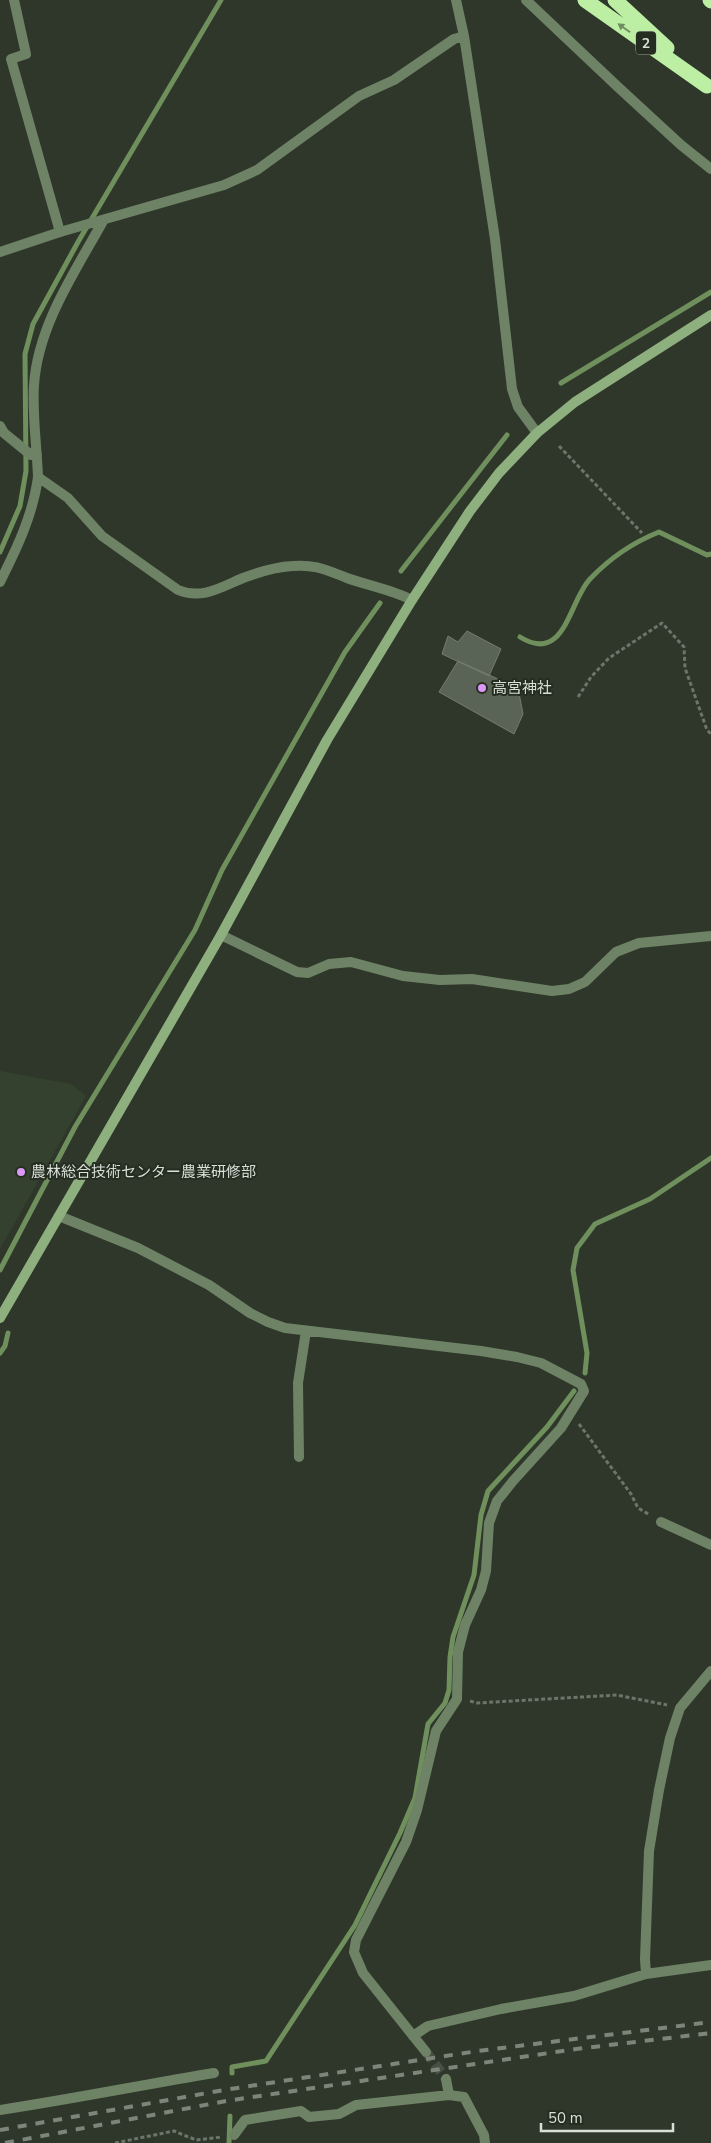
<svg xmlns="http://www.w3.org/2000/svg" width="711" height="2143" viewBox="0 0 711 2143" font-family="'Nunito Sans','Noto Sans JP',sans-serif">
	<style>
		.built { fill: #35412f }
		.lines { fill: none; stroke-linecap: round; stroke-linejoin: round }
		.stream { stroke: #6f905c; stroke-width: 5 }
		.building { fill: #5a6456; stroke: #737d6f }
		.street-tunnel { stroke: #485045; stroke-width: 10; stroke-dasharray: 10 5; stroke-linecap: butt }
		.path { stroke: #6d7469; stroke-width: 3; stroke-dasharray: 4 2.5; stroke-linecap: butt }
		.lane { stroke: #6e8365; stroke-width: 10 }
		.street { stroke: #6e8365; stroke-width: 10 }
		.secondary { stroke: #8eaf7e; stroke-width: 10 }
		.highway { stroke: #bcefa4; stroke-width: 15 }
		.rail { stroke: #7d8479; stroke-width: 4; stroke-dasharray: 9 9; stroke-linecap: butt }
		.oneway { fill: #708e62 }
		.poi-dot { fill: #db99f5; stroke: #252d21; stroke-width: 2 }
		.labels { text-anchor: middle; stroke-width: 4; stroke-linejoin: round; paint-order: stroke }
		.shield { fill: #252d21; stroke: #a3a9a0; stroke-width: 1 }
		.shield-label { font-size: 14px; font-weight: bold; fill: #d9ded6 }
		.poi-label { font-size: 15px; fill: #d9ded6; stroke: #252d21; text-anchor: start }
	</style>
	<rect width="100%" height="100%" fill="#2f372b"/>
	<path class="built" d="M0,1071L71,1084L86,1096L0,1249Z"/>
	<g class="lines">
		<path class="stream" d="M561,383L711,292
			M0,552L20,506L26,471L25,354L33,324L78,242L221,0
			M401,571L507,435
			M520,637C565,665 569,601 590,579C609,559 634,542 659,532L707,555L711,554
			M0,1270L75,1127L195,930L222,870L345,652L380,603
			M0,1353L5,1346L8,1333
			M585,1373L587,1353L573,1270L577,1248L595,1224L650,1199L711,1158
			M232,2073V2067L266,2061L355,1925L400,1833L415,1798L428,1724L445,1703L449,1690L450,1657L453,1637L474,1575L481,1515L488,1491L547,1427L574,1391
			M229,2143L230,2116"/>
	</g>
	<path class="building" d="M467,631L501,649L489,676L442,654L448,636L458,642Z
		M458,661L518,688L523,714L514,734L439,692Z"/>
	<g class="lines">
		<path class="street-tunnel" d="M426,2052L446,2079"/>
		<path class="path" d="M559,446L642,533
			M578,697L591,677L609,658L662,623L684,647L685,668L707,730L711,734
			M579,1424L631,1494L638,1508L650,1515
			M470,1701L477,1703L617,1695L667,1705
			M115,2143L174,2131L196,2140L221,2137"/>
		<path class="lane" d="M14,0L26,54L11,59L60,232"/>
		<path class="street" d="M456,0L464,36L495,239L512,389L518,407L537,433
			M526,0L618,87L681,145L711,169
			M0,252L60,232L224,185L257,170L359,96L394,80L454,39L464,36
			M0,426L4,433L31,455H37
			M38,477L68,498L102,536L178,590C202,600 221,587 243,578C259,572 275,567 292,566C315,564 326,570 347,578C369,586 390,589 412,600
			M0,582C17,548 33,515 38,477C37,447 32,415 34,385C38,325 75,272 103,221
			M221,935L297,972L308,973L329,964L351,962L403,976L440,980L472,979L552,991L569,989L585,982L616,952L639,943L711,936
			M59,1216L138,1248L209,1285L250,1313L268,1322L285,1328L481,1351L517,1357L541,1363L581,1384L584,1391L561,1428L513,1481L497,1501L489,1523L486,1571L481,1590L465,1625L458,1652L457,1699L436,1731L417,1810L406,1842L356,1940L354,1952L363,1973L426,2052
			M299,1457L298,1383L306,1331
			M661,1522L711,1545
			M646,1974L645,1959L649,1851L659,1790L670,1738L680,1708L711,1671
			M413,2036L428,2026L501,2009L574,1996L646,1974L711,1965
			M446,2079L449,2095
			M0,2110C72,2099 142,2085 214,2073
			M234,2135L245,2120L301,2111L309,2117L339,2114L356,2105L449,2095L464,2097L484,2135L485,2143"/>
		<path class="secondary" d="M0,1318L221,935L327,740L412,600L470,511L499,473L537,433L575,402L711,315"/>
		<path class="highway" d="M585,0L707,86
			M615,0L667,48
			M710,0L711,1"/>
		<path class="rail" d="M0,2130L224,2090L478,2051L711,2022
			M5,2143L226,2101L576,2049L711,2033"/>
	</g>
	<defs><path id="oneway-solid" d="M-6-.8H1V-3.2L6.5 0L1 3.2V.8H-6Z" transform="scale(1.25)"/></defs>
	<use class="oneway" href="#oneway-solid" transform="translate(624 28) rotate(-145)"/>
	<g class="poi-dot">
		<circle cx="482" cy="688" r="5"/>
		<circle cx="21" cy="1172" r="5"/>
	</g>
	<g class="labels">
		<rect class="shield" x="636" y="31.5" width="20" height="23" rx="4"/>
		<g class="shield-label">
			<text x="646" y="48">2</text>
		</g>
		<g class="poi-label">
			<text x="492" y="693">高宮神社</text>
			<text x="31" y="1177">農林総合技術センター農業研修部</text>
		</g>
	</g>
	<path d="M541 2123v8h132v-8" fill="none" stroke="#d9ded6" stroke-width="2.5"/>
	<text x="548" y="2123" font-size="15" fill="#d9ded6" stroke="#252d21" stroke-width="4" paint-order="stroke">50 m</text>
</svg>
